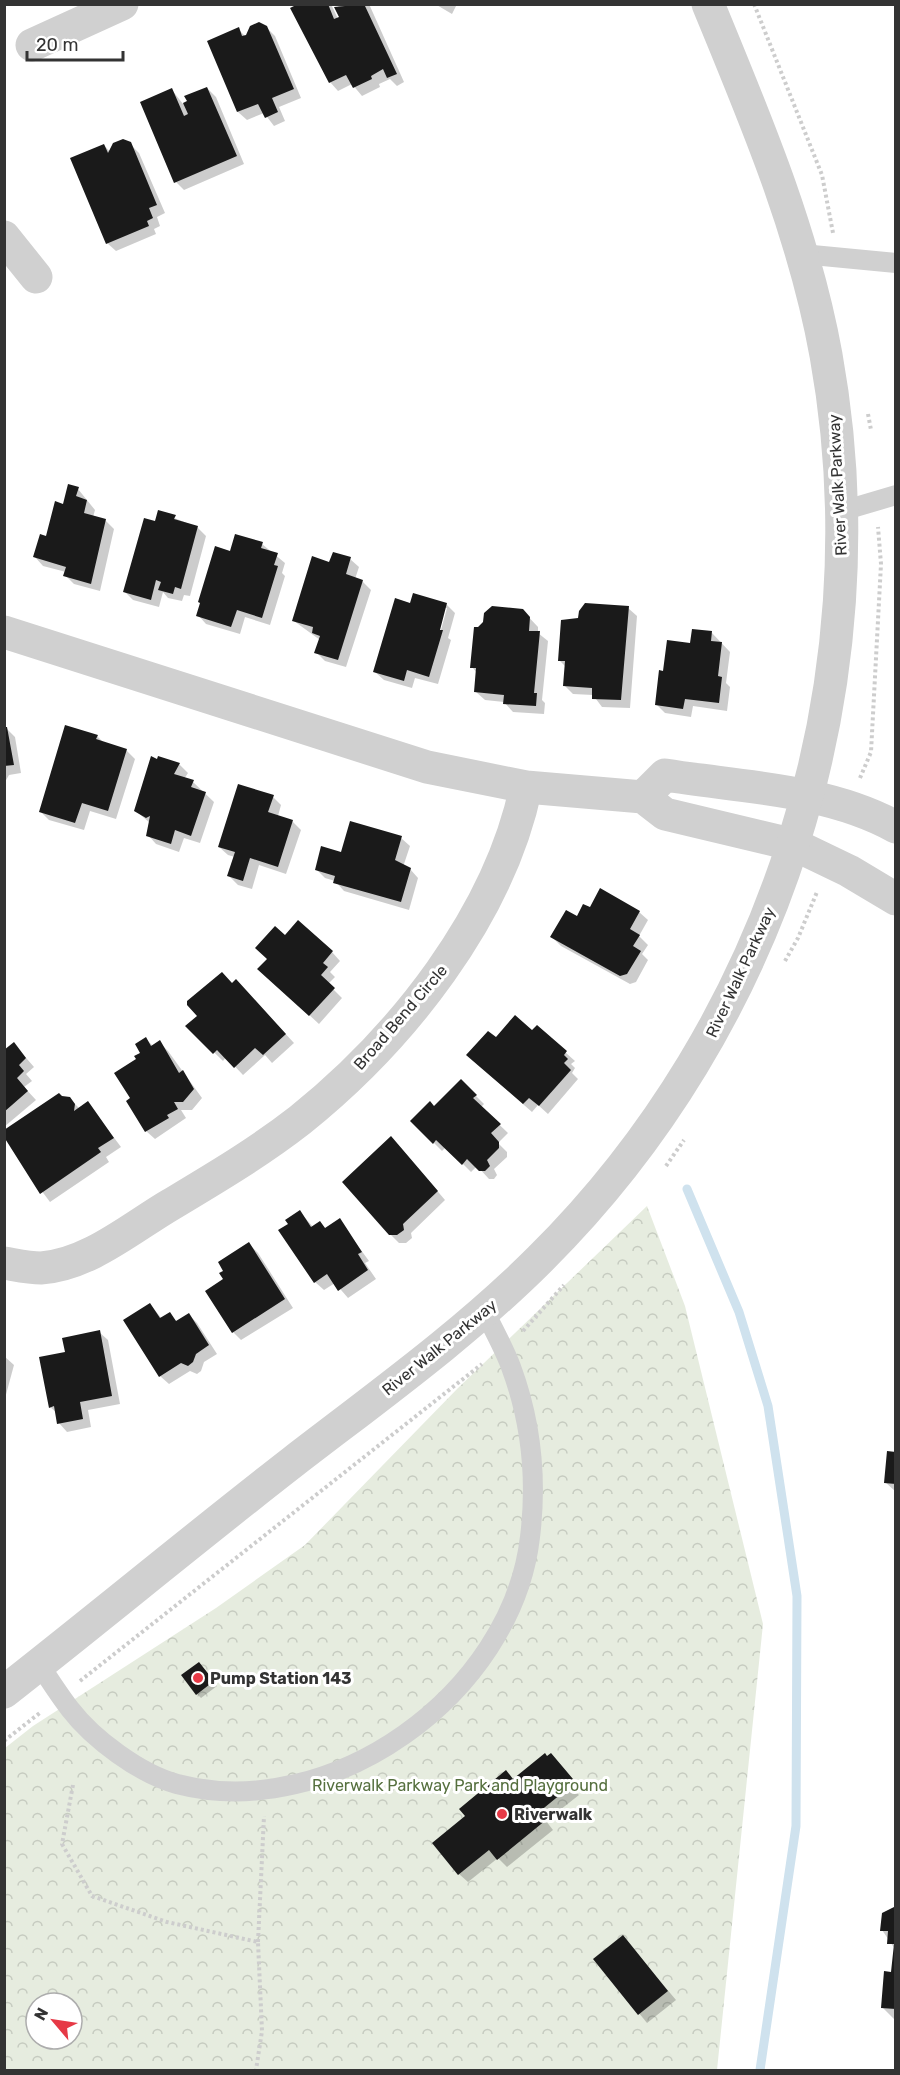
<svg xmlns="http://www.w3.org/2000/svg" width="900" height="2075" viewBox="0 0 900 2075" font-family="Rubik,sans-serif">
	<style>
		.park { fill: url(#park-crowns); fill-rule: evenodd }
		.shadow { fill: #0003; fill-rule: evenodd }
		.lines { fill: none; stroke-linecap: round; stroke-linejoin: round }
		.stream { stroke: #cfe2ee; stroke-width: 9 }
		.building { fill: #1a1a1a }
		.path { stroke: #cdcdcd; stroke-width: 4; stroke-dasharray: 3 3; stroke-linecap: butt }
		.service { stroke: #d0d0d0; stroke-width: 20 }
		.minor { stroke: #d0d0d0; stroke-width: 33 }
		.tertiary { stroke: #d0d0d0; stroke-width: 33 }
		.poi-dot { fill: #e63946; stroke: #fff; stroke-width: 2 }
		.labels { text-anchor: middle; stroke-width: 6; stroke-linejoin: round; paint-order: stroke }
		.street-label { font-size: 16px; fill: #333; stroke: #fff }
		.poi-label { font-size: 16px; font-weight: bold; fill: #333; stroke: #fff; text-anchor: start }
		.park-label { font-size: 16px; fill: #56703f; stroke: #fff }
	</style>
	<defs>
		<pattern id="park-crowns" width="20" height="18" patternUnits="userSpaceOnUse" patternTransform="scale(1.5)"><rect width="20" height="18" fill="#e6ecdf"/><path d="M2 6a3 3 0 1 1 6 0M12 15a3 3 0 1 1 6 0" fill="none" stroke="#c6cbc0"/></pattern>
	</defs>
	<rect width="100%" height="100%" fill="#fff"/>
	<path class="park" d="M647,1206L685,1306L763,1624L717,2070H5V1748L33,1726L216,1608L305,1545L458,1388ZM36,2003H72V2039H36Z"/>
	<path class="shadow" d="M302,4H331L338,19L341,18L336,8L342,4H369L404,82L397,86L390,79L379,84L380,87L362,96L352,84L338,91L330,82Z
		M435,4H457L452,14Z
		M266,27L275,36L301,98L279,107L285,121L274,126L264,113L247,120L238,112V29L246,37Z
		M207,88L216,97L244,164L184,190L176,182L172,90L183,104Z
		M130,144L139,153L165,213L157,217L160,226L154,229L156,234L116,251L107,243L104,145L110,152Z
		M78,489L95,510L93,517L105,520L114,529L100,591L74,584L65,575L66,572L43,566L35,557L64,506Z
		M4,510L6,561H4Z
		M159,512L197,527L206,536L190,596L184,595L182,601L168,598L163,592L159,607L133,600L125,592Z
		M262,544L285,563L282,573L285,576L270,625L245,617L240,634L206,624L198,615L231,553Z
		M350,559L359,567L355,579L362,581L371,590L346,667L325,661L316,652L320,640L294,621L330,564Z
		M411,604H446L455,613L448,638L451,640L438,684L415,678L412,688L384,680L375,672ZM444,608H447L439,637L436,636Z
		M628,608L637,616L630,708L602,707L593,695L573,694L564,685L566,667L560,661Z
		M522,610L538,627V633L548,641L542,700L545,703L544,714L513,712L504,702L485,700L476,692L477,673L472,667Z
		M712,633L730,652L726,683L730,687L727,711L693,706L691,717L665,713L657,705L665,673L691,645Z
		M66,727L97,736L104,743L126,750L135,759L116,819L90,811L84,830L49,820L40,811Z
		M6,728L15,737L21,773L9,775L5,782Z
		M159,758L179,764L188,773L184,779L193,782L214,802L200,843L184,838L179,852L156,844L148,835L150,823L136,811Z
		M273,797L281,805L278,816L292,821L301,830L286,874L259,865L252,889L238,885L229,876L235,857L228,855L219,847Z
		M401,838L410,846L403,867L410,869L418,878L409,910L344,891L335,881L325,878L317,870L342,854Z
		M590,909L639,912L648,920L639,936L648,945L642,954L648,960L636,982L630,984L561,946L552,937Z
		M332,952L340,961L330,972L335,977L328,984L342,998L319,1024L268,977Z
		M244,989L294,1043L272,1063L265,1055L243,1075L226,1057L223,1061L187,1026Z
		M537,1027L575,1061L571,1064L575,1068L572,1073L578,1079L548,1114L538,1105L532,1112L477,1064L496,1040L532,1032Z
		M146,1039L153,1046L159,1042L168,1051L202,1098L192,1110H181L186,1118L155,1139L146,1131L132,1099L138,1060Z
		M14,1044L34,1067L26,1074L32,1081L24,1087L36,1100L4,1127V1052Z
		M461,1081L484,1104L481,1107L508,1133L498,1143L507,1152V1157L494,1169L497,1175L494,1179H489L477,1166L471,1172L446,1147L442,1151L412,1121L435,1108Z
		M62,1098H69L80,1109L88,1103L121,1147L106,1157L109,1162L50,1202L23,1166Z
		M400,1147L445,1200L411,1233L412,1238L406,1243H399L390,1234Z
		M300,1212L313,1227L320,1223L326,1229L339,1220L369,1261L365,1263L376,1279L348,1298L335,1283L324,1290L315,1282L290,1224Z
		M249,1244L258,1253L293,1308L241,1340L233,1332L225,1280Z
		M150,1304L162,1319L169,1314L177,1322L189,1315L197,1323L217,1354L204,1362L201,1371L197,1374L190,1371L169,1384L160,1376Z
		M99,1332L108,1340L120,1404L88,1410L91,1427L67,1432L59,1423L57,1413L50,1407L66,1353Z
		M4,1356L14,1365L4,1402Z
		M896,1453V1492L885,1482Z
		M203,1668L217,1686L201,1698L197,1694Z
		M560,1764L580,1789L576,1792L579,1795L546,1821L553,1830L507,1867L498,1858L468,1882L459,1874L514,1780Z
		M896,1908V2021L882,2007L892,1973L895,1949L882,1930Z
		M623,1937L676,2000L647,2023L595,1959Z"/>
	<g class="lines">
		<path class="stream" d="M687,1189L739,1312L768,1406L797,1596L796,1826L760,2070"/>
	</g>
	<path class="building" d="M298,4H328L334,19L339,17L334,7L367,4L365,6L397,74L387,78L383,69L371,76L372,79L353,88L346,75L329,83L290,8Z
		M259,22L267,26L294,89L272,98L278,112L265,118L258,104L237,112L207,41L239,27L242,36L246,35L250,26Z
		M207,87L237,156L174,183L140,102L172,88L184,116L188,114L183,103L187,101L184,96Z
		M123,139L131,142L157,205L149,208L153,218L147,221L149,226L106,244L70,158L104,144L108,153L113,143Z
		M68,484L79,487L76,496L87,500L84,513L106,519L91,584L63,576L66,567L33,557L40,534L46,536L55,501L63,504Z
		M158,510L176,515L174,519L198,526L181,589L175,587L173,594L158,590L161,582L156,580L151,600L123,592L144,518L155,521Z
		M235,534L263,542L261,548L278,553L274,565L278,566L262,618L237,610L231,627L196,616L200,603L198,602L215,546L230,551Z
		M333,552L351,557L346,574L363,580L338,660L314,653L320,636L312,633L313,627L292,621L312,556L329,562Z
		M413,593L447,603L440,630H443L429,677L407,670L404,681L373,672L395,598L410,603Z
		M585,603L629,606L621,700L592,699V688L563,686L565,661H558L561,620L578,618L579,611Z
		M492,606L523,609L530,617L529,631H540L534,693H537L536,706L503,704L504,695L474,692L476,668H470L474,627H478L483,622L484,613Z
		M692,629L712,631L711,641L722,642L718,676L722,677L719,703L685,699L683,709L655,705L659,670L663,671L667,640L690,643Z
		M65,725L98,735L96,739L127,749L108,811L82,803L75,823L39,812Z
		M4,727H7L14,765L4,766Z
		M151,756L157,759L158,756L180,763L174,774L194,780L191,787L206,792L191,836L175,830L171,844L146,836L150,816L146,818L134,811Z
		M238,784L274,795L268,812L293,820L278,867L250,858L243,881L227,876L235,852L218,847Z
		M350,821L402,836L395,860L411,868L401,902L333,883L335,876L315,870L321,846L341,852Z
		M600,888L640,911L630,929L640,935L633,946L641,951L627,974L620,976L550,937L566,910L577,916L583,904L590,907Z
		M298,920L333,951L323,963L328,967L321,975L335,988L309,1016L257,969L267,959L255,948L275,926L285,935Z
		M222,972L232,983L236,979L286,1034L263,1055L255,1048L234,1068L217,1050L213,1054L185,1026L197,1016L187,1005V1001Z
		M515,1015L532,1030L537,1025L567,1051L564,1055L568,1059L564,1063L571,1070L539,1106L529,1098L523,1104L466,1055L488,1031L496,1037Z
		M146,1037L151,1046L160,1040L179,1073L183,1070L194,1089L183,1102H174L178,1109L167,1115L169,1118L145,1132L126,1101L130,1098L114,1073L136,1059L134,1056L140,1053L135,1044Z
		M14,1042L26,1058L19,1065L24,1071L17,1078L28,1091L4,1112V1050Z
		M461,1079L477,1095L473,1098L501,1124L491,1133L499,1142V1148L487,1160L490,1166L485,1171H479L467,1159L462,1165L436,1140L433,1144L410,1121L430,1101L434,1106Z
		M59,1093L62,1096L70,1097L75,1104L74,1111L88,1101L114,1138L98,1148L101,1152L40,1194L4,1137V1130Z
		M391,1136L438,1191L403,1224L404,1230L397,1235H389L342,1182Z
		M300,1210L311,1227L320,1221L325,1228L340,1218L362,1252L358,1254L368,1270L338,1291L327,1274L314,1283L278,1230L288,1224L285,1220Z
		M249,1242L285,1299L232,1333L205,1291L223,1279L219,1273L223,1271L218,1262Z
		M150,1303L160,1318L170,1312L176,1321L189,1313L209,1345L196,1354L193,1362L188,1366L181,1363L159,1377L123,1320Z
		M100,1330L112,1396L80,1402L83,1419L57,1424L54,1406L49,1408L39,1357L65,1352L62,1338Z
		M887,1451L896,1452V1484L884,1483Z
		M199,1662L214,1681L196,1695L181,1675Z
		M545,1753L547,1756L551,1753L573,1779L569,1782L572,1785L539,1812L546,1820L497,1860L489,1850L458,1875L432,1843L465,1816L459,1809L506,1770L513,1779Z
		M896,1906V2009L881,2008L884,1971L891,1972L894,1944H887L888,1931H880L882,1913Z
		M623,1935L668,1991L638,2015L593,1959Z"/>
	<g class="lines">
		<path class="path" d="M754,4L822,175L833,233
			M868,414L871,430
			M860,778L871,752L881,564L878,527
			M785,961L798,938L817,892
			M666,1166L684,1140
			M523,1331L564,1285
			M80,1681L482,1364
			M4,1741L41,1712
			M73,1785L62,1844L92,1896L167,1922L258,1942L262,2031L256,2070
			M258,1942L264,1816"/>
		<path class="service" d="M802,254L896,263
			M842,511L896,495
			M39,1664C49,1679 59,1695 70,1709C93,1739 140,1774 177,1784C331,1824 512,1694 530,1537C537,1480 531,1421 511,1367C504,1348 493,1329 484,1310"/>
		<path class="minor" d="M32,45L122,4
			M4,237L36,277
			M4,632L427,767L526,787L643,797L665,814L795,845L849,871L896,899
			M643,797L665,775C740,787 828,789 896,827
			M4,1263C16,1265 29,1268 41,1268C88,1265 131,1228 170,1205C215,1178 259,1152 300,1120C401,1039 499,916 526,787"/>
		<path class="tertiary" d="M4,1692C101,1616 196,1537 294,1461C377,1397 465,1334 540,1259C776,1025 885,682 826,355C804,233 755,118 708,4"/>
	</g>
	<g class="poi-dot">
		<circle cx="198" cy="1678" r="6"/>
		<circle cx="502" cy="1814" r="6"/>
	</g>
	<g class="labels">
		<g class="street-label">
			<text transform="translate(837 485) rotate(-93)" y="6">River Walk Parkway</text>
			<text transform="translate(740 972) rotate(-65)" y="6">River Walk Parkway</text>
			<text transform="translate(400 1017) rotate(-49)" y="6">Broad Bend Circle</text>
			<text transform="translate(439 1347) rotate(-39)" y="6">River Walk Parkway</text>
		</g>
		<g class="poi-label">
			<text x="210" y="1684">Pump Station 143</text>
			<text x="514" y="1820">Riverwalk</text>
		</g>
		<g class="park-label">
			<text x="460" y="1791">Riverwalk Parkway Park and Playground</text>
		</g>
	</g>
	<rect width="900" height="2075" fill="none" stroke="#333333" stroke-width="12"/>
	<g transform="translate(54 2021) rotate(299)"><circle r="28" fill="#ffffff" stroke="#adadad" stroke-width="1.5"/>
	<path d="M0-4.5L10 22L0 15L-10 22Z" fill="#e63946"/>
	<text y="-9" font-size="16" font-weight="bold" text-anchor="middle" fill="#333333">N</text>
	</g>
	<path d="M27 51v9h96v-9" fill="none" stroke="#333333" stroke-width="3"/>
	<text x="36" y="51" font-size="18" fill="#333333" stroke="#ffffff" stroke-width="4.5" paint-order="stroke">20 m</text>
</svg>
